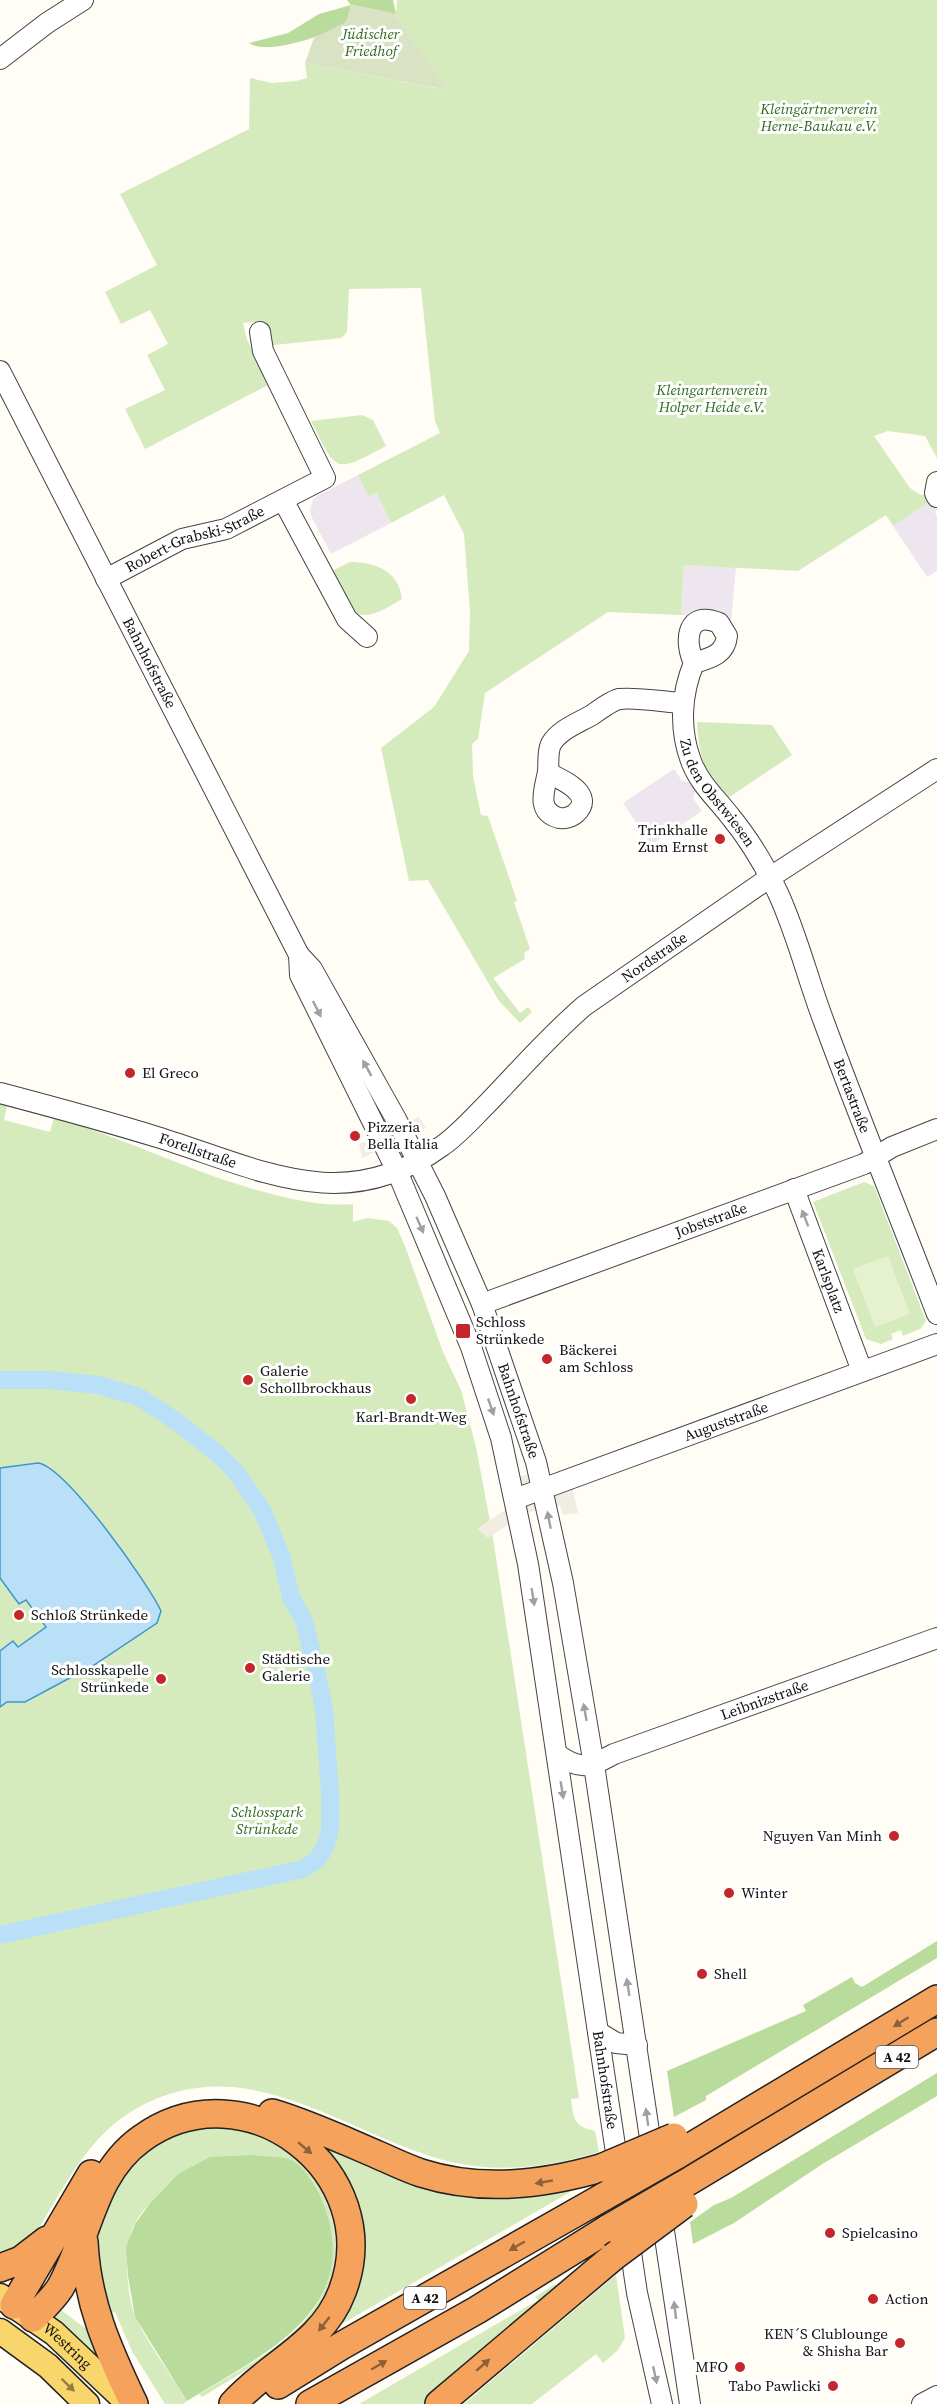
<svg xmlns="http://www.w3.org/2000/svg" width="937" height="2404" viewBox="0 0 937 2404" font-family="'Source Serif 4',serif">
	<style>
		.industrial { fill: #eee6ef }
		.green { fill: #d5ebbd }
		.forest { fill: #b9dc9c }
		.cemetery { fill: #d9e3c4 }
		.pitch { fill: #e6f2cf }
		.plaza { fill: #f1ede2 }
		.water { fill: #b9e0f7; stroke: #3f96cf; stroke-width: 1.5 }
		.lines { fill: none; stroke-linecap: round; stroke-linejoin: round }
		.canal { stroke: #b9e0f7; stroke-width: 18 }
		.minor-casing { stroke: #444; stroke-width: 22 }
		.major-casing { stroke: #222; stroke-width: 27 }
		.highway-casing { stroke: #222; stroke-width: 30 }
		.minor { stroke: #fff; stroke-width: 20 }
		.major { stroke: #f9d66b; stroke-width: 24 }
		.highway { stroke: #f5a25d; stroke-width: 27 }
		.highway-bridge-casing { stroke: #222; stroke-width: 30; stroke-linecap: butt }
		.highway-bridge { stroke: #f5a25d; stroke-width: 27 }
		.oneway { fill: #a0a0a0 }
		.oneway2 { fill: #8e613b }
		.oneway3 { fill: #917d42 }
		.poi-dot { fill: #c4262e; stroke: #fff; stroke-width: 2 }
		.labels { text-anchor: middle; stroke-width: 6; stroke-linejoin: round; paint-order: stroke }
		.shield { fill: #fff; stroke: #585858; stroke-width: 1.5 }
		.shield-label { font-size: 14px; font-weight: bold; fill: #111 }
		.park-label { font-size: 15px; font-style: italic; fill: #2f6b1f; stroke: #fff }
		.street-label { font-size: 15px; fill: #111; stroke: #fff }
		.poi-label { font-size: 15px; fill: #111; stroke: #fff; text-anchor: start }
	</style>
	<rect width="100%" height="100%" fill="#fffdf5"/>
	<path class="industrial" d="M358,475L368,495L375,492L391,523L331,554L311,516L310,511L312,501L317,496Z
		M931,501L937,510L935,513L937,516V571L927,577L893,526Z
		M684,565L736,567L731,624L695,616L681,615Z
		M674,769L682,781L690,782L695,792L693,798L702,811L651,845L623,803Z"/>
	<path class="green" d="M397,0H937V458L925,436L888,431L874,436L910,488L921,495L929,494L931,501L893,526L886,515L798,571L684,565L681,615L608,612L485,693L478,739L472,744L473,776L481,815L488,816L517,901L514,902L530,949L524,953L525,959L493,978L520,1013L528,1007L532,1012L520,1023L499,1001L428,880L409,881L381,748L434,707L469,651L470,612L464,534L444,495L391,523L376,493L368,496L358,475L440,433L435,421L421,288L349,289L347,332L341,338L274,345H271L263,321L243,323L247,340L270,384L145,449L125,409L165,390L147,355L168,344L150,310L121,324L105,292L157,265L120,194L249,129L250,78L272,83L296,81L307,78L305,63L447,90L393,13H396Z
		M362,415L373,420L386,446C334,474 337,473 311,421Z
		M350,562C375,562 399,571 402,599C353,629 355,615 328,573Z
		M697,722L772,725L792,755L725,800C705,778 698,751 697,722Z
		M0,1104L7,1106L4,1120L50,1132L54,1118C122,1137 185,1169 253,1189C286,1198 319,1207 353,1204V1222L367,1218L389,1221L397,1228L405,1246L443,1352L461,1390L476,1447L492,1532L579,2098L571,2099C574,2119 573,2126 595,2131L599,2152C555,2166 502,2173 456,2163C352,2140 256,2049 145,2104C100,2126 77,2164 52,2206C45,2217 37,2234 27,2243C19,2250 9,2255 0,2260Z
		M864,1182L874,1186L926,1321L920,1329L903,1336L901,1330L891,1334L893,1339L881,1344L866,1339L813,1202Z
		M229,2127C246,2130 266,2134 281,2144C338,2181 355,2268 309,2320C279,2353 239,2374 202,2397L199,2394C248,2364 317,2334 329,2272C331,2262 328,2249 327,2239C325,2208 324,2202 307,2175L178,2174C164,2189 146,2204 135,2223C123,2244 126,2296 136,2318C148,2344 172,2376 187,2401L183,2404H165L132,2351L115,2312L107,2314L96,2243L99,2224L120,2176L145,2152L176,2134L200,2128Z
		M303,2130L420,2180L574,2182L577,2188L335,2328L356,2255Z
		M616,2275L625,2338L618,2350L603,2363L596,2354L532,2404H464Z
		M555,2284L559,2291L430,2404H359L538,2300L535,2297Z
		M57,2307L93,2334L103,2362L52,2317Z"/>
	<path class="forest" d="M347,0H393L396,14L352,5L346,22C330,35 266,56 249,43L288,33L319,14L351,5Z
		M937,1941V1958L706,2096V2100L674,2117L667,2071L806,2011L803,2005L852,1977L855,1983L862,1987Z
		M937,2073V2096L824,2163L734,2223L693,2244L690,2222L714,2205L731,2198Z
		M254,2155C266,2157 280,2156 291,2160C305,2165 321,2195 325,2208C362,2314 258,2356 187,2401L135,2317L128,2276L126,2247L135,2224L150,2203L178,2174L210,2157Z"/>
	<path class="cemetery" d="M351,5L393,13L448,90L305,63L314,38L346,22Z"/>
	<path class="pitch" d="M888,1256L910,1314L875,1327L853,1269Z"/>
	<path class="plaza" d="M419,1117L426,1128L397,1143L401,1154L384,1160L380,1150L362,1158L359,1144Z
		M528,1474L529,1478L572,1484L578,1513L563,1515L560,1506L526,1513L488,1538L477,1529L518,1501L511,1480Z"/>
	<path class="water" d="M38,1463C66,1467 148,1583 161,1611L157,1623L94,1665L25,1702H7L0,1707V1651L13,1641L18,1647L46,1627L26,1600L19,1604L0,1578V1468Z"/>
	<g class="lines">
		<path class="canal" d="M0,1380H51L98,1385L139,1397L176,1421L219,1455L235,1471L262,1510L281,1555L291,1597L304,1621L316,1669L324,1709L330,1792V1829L326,1845L318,1859L303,1869L0,1935"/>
		<g class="minor-casing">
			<g id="minor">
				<path d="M0,59L47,23L83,0"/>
				<path id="s1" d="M0,371L299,955L312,969L396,1119L435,1196L482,1304L536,1462L563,1583L594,1765L653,2158"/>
				<path d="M937,482L935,493L937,497"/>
				<path d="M283,500L347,619L367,637"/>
				<path id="s2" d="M106,579L182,539L226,529L325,478L263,351L260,332"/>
				<path id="s3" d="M694,663C710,658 725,655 727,636L719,623C686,609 684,642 694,663C681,694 679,729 691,761C699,783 716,798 730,816C749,839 765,866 778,893C797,934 808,980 824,1022C860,1120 900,1217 937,1314"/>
				<path d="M548,773C561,779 596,794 576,813C572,817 564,819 559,818C534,811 546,787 548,771C549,762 547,753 551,744C559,730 578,723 592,715C599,710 611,701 619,699C636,697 666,702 683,703"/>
				<path id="s4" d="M299,955L300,975L397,1171L471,1347L501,1438L528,1564L637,2293L662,2404"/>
				<path id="s5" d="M0,1093C53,1107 105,1121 157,1137C258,1168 343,1218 442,1146C458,1135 471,1120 485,1106C518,1072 548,1037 584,1006L769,878L937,769"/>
				<path id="s6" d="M794,1189L862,1371"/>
				<path id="s7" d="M482,1304L864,1164L892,1147L937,1129"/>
				<path id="s8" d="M515,1499L937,1344"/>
				<path id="s9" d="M557,1754C580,1771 590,1767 614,1754L937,1638"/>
				<path d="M598,2032L616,2043L637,2045"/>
				<path d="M661,2211L690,2404"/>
				<path d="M922,2404L937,2396"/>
			</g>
		</g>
		<g class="major-casing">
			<g id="major">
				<path id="s10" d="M0,2296L54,2333L129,2404"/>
				<path d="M0,2331L48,2366L87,2404"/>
			</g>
		</g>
		<g class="highway-casing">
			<path id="highway" d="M272,2113C309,2124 343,2140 378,2155C392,2161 406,2168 421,2173C481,2192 541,2185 601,2168
				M677,2155L937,1999
				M681,2186L937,2032
				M84,2242C87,2303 108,2349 134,2404
				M0,2268L21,2260L47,2240
				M14,2305L91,2174
				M33,2318C43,2308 53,2299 60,2288C89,2238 91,2175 141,2139C245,2063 388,2172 342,2292C322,2345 268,2364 233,2404
				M278,2385L341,2346L605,2196
				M310,2404L477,2310L609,2228
				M439,2404L613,2257"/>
		</g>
		<use href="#minor" class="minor"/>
		<use href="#major" class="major"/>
		<use href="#highway" class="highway"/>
		<g class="highway-bridge-casing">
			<path id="highway-bridge" d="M601,2168L674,2137
				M605,2196L677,2155
				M609,2228L681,2186
				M613,2257L684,2204"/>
		</g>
		<use href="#highway-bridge" class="highway-bridge"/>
	</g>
	<defs><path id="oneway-solid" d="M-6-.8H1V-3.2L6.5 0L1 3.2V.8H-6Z" transform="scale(1.5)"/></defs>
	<g class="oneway">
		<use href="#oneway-solid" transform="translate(317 1009) rotate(63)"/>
		<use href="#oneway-solid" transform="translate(367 1068) rotate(-119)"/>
		<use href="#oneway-solid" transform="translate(805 1218) rotate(-111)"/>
		<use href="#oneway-solid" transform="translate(420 1225) rotate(66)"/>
		<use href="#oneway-solid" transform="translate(491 1407) rotate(71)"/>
		<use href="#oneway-solid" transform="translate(549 1520) rotate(-101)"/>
		<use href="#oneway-solid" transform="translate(533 1597) rotate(81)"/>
		<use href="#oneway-solid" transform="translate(585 1712) rotate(-100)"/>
		<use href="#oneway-solid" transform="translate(562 1790) rotate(81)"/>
		<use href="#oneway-solid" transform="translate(628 1987) rotate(-99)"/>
		<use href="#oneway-solid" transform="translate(647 2117) rotate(-98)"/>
		<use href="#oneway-solid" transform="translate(675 2310) rotate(-97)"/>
		<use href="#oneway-solid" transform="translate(655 2375) rotate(78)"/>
	</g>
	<g class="oneway2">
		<use href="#oneway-solid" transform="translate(901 2022) rotate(148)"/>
		<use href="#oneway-solid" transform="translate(305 2148) rotate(40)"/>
		<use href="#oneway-solid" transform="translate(544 2182) rotate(170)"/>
		<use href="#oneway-solid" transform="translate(517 2246) rotate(150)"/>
		<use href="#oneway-solid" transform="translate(324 2324) rotate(128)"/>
		<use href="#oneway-solid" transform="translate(379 2365) rotate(-30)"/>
		<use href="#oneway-solid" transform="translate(483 2365) rotate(-41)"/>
	</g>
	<use class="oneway3" href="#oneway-solid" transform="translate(68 2385) rotate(44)"/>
	<g class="poi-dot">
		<circle cx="720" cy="839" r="6"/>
		<circle cx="130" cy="1073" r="6"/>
		<circle cx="355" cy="1136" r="6"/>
		<rect x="455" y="1323" width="16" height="16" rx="3"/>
		<circle cx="547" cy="1359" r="6"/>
		<circle cx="248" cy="1380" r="6"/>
		<circle cx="411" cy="1399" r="6"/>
		<circle cx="19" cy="1615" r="6"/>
		<circle cx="250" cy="1668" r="6"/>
		<circle cx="161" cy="1679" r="6"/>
		<circle cx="894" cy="1836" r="6"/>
		<circle cx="729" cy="1893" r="6"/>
		<circle cx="702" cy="1974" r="6"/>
		<circle cx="830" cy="2233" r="6"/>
		<circle cx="873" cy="2299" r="6"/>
		<circle cx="900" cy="2343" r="6"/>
		<circle cx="740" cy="2367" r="6"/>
		<circle cx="833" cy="2386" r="6"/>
	</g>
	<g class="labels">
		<g class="shield">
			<rect x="876" y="2046" width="42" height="22" rx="4.5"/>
			<rect x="404" y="2287" width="42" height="22" rx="4.5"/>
		</g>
		<g class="shield-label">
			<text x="897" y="2062">A 42</text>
			<text x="425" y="2303">A 42</text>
		</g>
		<g class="park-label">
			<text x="371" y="39">Jüdischer<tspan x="371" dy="17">Friedhof</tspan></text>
			<text x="819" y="114">Kleingärtnerverein<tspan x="819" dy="17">Herne-Baukau e.V.</tspan></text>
			<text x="712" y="395">Kleingartenverein<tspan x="712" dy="17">Holper Heide e.V.</tspan></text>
			<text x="267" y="1817">Schlosspark<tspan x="267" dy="17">Strünkede</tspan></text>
		</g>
		<g class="street-label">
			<text dy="5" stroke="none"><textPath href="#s2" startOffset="98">Robert-Grabski-Straße</textPath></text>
			<text dy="5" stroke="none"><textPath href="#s1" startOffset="328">Bahnhofstraße</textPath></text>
			<text dy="5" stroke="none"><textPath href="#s3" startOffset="270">Zu den Obstwiesen</textPath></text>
			<text dy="5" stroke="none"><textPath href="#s5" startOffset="748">Nordstraße</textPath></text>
			<text dy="5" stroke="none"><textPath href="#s3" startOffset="604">Bertastraße</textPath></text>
			<text dy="5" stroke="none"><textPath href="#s5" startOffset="206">Forellstraße</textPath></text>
			<text dy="5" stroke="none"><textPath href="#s7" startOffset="244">Jobststraße</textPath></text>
			<text dy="5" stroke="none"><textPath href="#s6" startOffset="98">Karlsplatz</textPath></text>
			<text dy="5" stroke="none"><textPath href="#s1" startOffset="1164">Bahnhofstraße</textPath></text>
			<text dy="5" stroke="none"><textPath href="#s8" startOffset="225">Auguststraße</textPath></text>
			<text dy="5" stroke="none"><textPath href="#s9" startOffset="222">Leibnizstraße</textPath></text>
			<text dy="5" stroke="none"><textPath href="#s4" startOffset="1176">Bahnhofstraße</textPath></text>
			<text dy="5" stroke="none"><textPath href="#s10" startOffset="84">Westring</textPath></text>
		</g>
		<g class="poi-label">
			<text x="708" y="835" text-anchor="end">Trinkhalle<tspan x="708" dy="17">Zum Ernst</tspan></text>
			<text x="142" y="1078">El Greco</text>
			<text x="367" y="1132">Pizzeria<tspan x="367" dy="17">Bella Italia</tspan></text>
			<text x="476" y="1327">Schloss<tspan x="476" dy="17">Strünkede</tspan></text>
			<text x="559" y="1355">Bäckerei<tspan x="559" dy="17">am Schloss</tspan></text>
			<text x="260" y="1376">Galerie<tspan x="260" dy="17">Schollbrockhaus</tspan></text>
			<text x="411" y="1422" text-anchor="middle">Karl-Brandt-Weg</text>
			<text x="31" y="1620">Schloß Strünkede</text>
			<text x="262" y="1664">Städtische<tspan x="262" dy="17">Galerie</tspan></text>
			<text x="149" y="1675" text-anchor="end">Schlosskapelle<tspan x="149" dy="17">Strünkede</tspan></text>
			<text x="882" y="1841" text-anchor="end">Nguyen Van Minh</text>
			<text x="741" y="1898">Winter</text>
			<text x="714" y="1979">Shell</text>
			<text x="842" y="2238">Spielcasino</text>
			<text x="885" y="2304">Action</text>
			<text x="888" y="2339" text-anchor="end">KEN´S Clublounge<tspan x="888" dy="17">&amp; Shisha Bar</tspan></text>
			<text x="728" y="2372" text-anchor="end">MFO</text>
			<text x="821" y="2391" text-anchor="end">Tabo Pawlicki</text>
		</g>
	</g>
</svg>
